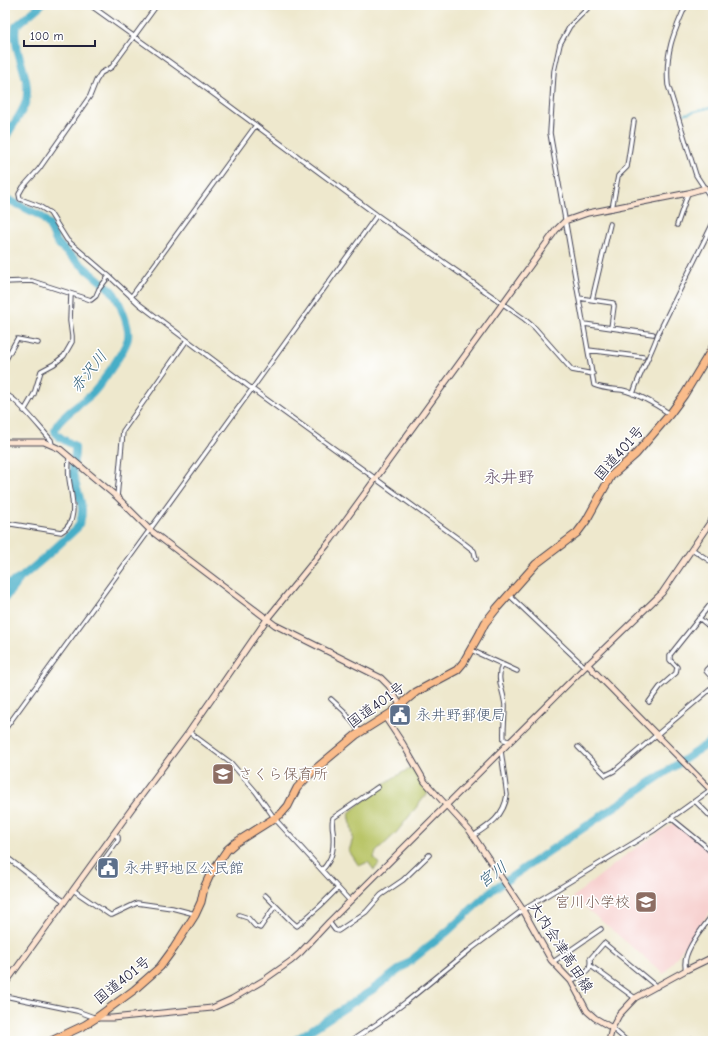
<svg xmlns="http://www.w3.org/2000/svg" width="718" height="1046" viewBox="0 0 718 1046" font-family="'Comic Neue','Klee One',sans-serif">
	<style>
		.built { fill: #f7d0cf }
		.green { fill: #b9c567; stroke: #6e7451 }
		.lines { fill: none; stroke-linecap: round; stroke-linejoin: round }
		.stream { stroke: #47aec7; stroke-width: 1.5 }
		.river { stroke: #47aec7; stroke-width: 8 }
		.street-casing { stroke: #414051; stroke-width: 5.5 }
		.secondary-casing { stroke: #414051; stroke-width: 7 }
		.highway-casing { stroke: #414051; stroke-width: 9 }
		.street { stroke: #fff; stroke-width: 3.5 }
		.secondary { stroke: #fde4d1; stroke-width: 5 }
		.highway { stroke: #fabc8b; stroke-width: 7 }
		.labels { text-anchor: middle; stroke-width: 3; stroke-linejoin: round; paint-order: stroke }
		.street-label { font-size: 15px; fill: #22223b; stroke: #fff }
		.service-label { font-size: 15px; fill: #4e5e75; stroke: #fff; text-anchor: start }
		.education-label { font-size: 15px; fill: #785e54; stroke: #fff; text-anchor: start }
		.water-label { font-size: 16px; font-style: italic; fill: #33617a; stroke: #fff }
		.quarter-label { font-size: 17px; fill: #655269; stroke: #fff }
	</style>
	<rect width="100%" height="100%" fill="#fff"/>
	<filter id="ink" filterUnits="userSpaceOnUse"><feTurbulence type="fractalNoise" baseFrequency=".025" numOctaves="2"/><feDisplacementMap in="SourceGraphic" scale="8" xChannelSelector="R" yChannelSelector="G"/><feConvolveMatrix kernelMatrix="1 2 1 2 8 2 1 2 1" color-interpolation-filters="sRGB"/></filter>
	<filter id="wash" filterUnits="userSpaceOnUse"><feTurbulence type="fractalNoise" baseFrequency=".012" numOctaves="4" result="noise"/><feDisplacementMap in="SourceGraphic" scale="16" xChannelSelector="R" yChannelSelector="G"/><feGaussianBlur stdDeviation="0.9" result="paint"/><feColorMatrix in="noise" values="0 0 0 0 0 0 0 0 0 0 0 0 0 0 0 0 0 1.4 0 .05"/><feComposite in="paint" operator="in"/></filter>
	<g filter="url(#wash)">
		<rect width="100%" height="100%" fill="#eee8cd"/>
		<path class="built" d="M675,822L703,845L713,857V908L664,974L573,897L626,855Z"/>
		<path class="green" d="M412,768L430,790L396,833L376,852L374,858L379,864L374,870L368,862L359,866L349,851L353,838L349,813C369,796 388,778 412,768Z"/>
		<g class="lines">
			<path class="stream" d="M684,114L713,107"/>
			<path class="river" d="M5,139C11,126 22,115 26,101C32,76 11,50 16,26L41,5
				M5,198L41,216L49,225L56,241L65,251L111,290C119,299 130,327 128,338C126,349 100,386 92,394C84,402 56,419 55,430C55,438 71,442 75,447C76,456 72,464 73,473C76,493 89,508 77,528C60,544 42,561 23,576C18,581 10,581 5,587
				M5,598L19,580
				M294,1041L372,990L404,966L448,931L492,890L713,740"/>
		</g>
	</g>
	<g filter="url(#ink)">
		<g class="lines">
			<g class="street-casing">
				<path id="street" d="M90,5L192,78L377,215L523,318L535,328L572,370L593,374
					M157,5L114,64L112,67L101,73L96,81L90,96L39,169L23,187L19,194L20,199L39,206L50,213L67,240L109,276L139,304L252,389L460,540L474,551L476,559
					M591,5L570,26L560,44L554,71L550,133L594,385C603,389 612,389 622,390C639,394 655,404 670,414
					M686,5C673,34 665,53 668,85L696,175L713,201
					M612,209L618,176L627,167L634,121
					M677,225L688,193
					M5,282L32,281L91,300L96,296L99,289L109,276
					M131,297L256,125
					M579,298L613,303L614,306L611,328
					M592,300L610,224
					M584,324L653,334
					M588,350L643,357
					M5,361L17,339L38,343
					M5,394C18,399 40,428 51,440L52,445
					M633,394C640,372 651,355 658,334L713,223
					M24,411L34,394L41,371L54,364L64,356L72,342V336L70,321L71,294
					M117,497L123,431L187,340
					M5,523L61,532C80,522 71,495 69,478C68,471 69,464 69,456
					M692,549L713,563
					M509,595L585,667
					M699,618L712,629
					M471,650L517,671
					M502,664C496,681 503,688 505,705C505,717 503,729 504,740L510,741
					M712,664L706,670V671L713,679
					M331,699L344,711L360,732
					M649,702L660,687L676,673L677,667L670,660V655L713,601
					M5,729L252,389L377,215
					M189,732L231,763L256,792L275,819L350,901
					M578,747L606,775L614,771L713,687
					M695,801L713,819
					M671,818L703,844L713,854
					M473,836C490,825 504,816 507,795L501,751
					M5,856L65,902
					M98,868L118,840V837L114,834
					M322,870C334,858 334,846 333,831C332,826 332,822 333,818L378,787
					M73,890L110,915H112L137,903L172,908L195,914
					M265,895L290,920L297,926L320,906L338,888
					M239,915L248,918L255,926L260,928L275,906
					M329,922L335,930L338,931L366,912L381,895L403,880L429,855
					M553,962L601,929
					M591,966L635,998
					M686,970C680,954 703,928 713,914
					M571,981C582,974 592,974 590,959L604,943L657,987
					M5,996L77,1011L96,1018
					M612,1028L627,1041
					M351,1041L378,1023L406,1002L471,949L523,910L653,831L713,788
					M692,1041L693,1039"/>
			</g>
			<g class="secondary-casing">
				<path id="secondary" d="M5,442H44L60,449L117,497L150,530L275,625L381,678L389,686L400,705
					M587,664L713,792
					M385,717L403,744L425,782L470,831L523,910L551,960L571,981L587,1011L595,1018L612,1028
					M5,984L133,807L189,732L267,619L331,540L556,230L565,221L588,213L688,193L705,188
					M97,1018H112L212,1008L232,999L264,980L291,961L300,953L329,922L585,667L662,593L713,518
					M609,1041L612,1028L619,1015L635,998L686,970L713,957"/>
			</g>
			<g class="highway-casing">
				<path id="highway" d="M51,1041L85,1025L96,1018L134,990L160,967L174,948L195,915L201,902L204,888L210,875L227,850L235,843L281,814L288,806L297,788L313,771L356,735L391,713L416,692L457,670L463,663L479,635L485,623L497,608L536,564L577,533L586,521L611,476L636,454L670,414L684,395L713,347"/>
			</g>
			<use href="#street" class="street"/>
			<use href="#secondary" class="secondary"/>
			<use href="#highway" class="highway"/>
		</g>
	</g>
	<defs>
		<g id="civic-square" transform="scale(1.15)"><rect x="-9" y="-9" width="18" height="18" rx="4" fill="#5c6f8a" stroke="#fff"/><path d="M-.6-6.5H3V-4.5H.6V-3L4-1V1h2V6H-6V1h2V-1L-.6-3ZM-1.2 2.5V6h2.4V2.5Z" fill="#fff"/></g>
		<g id="school-square" transform="scale(1.15)"><rect x="-9" y="-9" width="18" height="18" rx="4" fill="#8d6e63" stroke="#fff"/><path d="M0-5L7-2L0 1L-7-2ZM-4 1L0 2.5L4 1V4Q0 6-4 4Z" fill="#fff"/></g>
	</defs>
	<g fill-rule="evenodd">
		<use href="#civic-square" x="400" y="715"/>
		<use href="#school-square" x="223" y="774"/>
		<use href="#civic-square" x="108" y="868"/>
		<use href="#school-square" x="646" y="902"/>
	</g>
	<g class="labels">
		<g class="street-label">
			<text transform="translate(619 453) rotate(-49)" y="5">国道401号</text>
			<text transform="translate(376 705) rotate(-36)" y="5">国道401号</text>
			<text transform="translate(561 947) rotate(57)" y="5">大内会津高田線</text>
			<text transform="translate(122 980) rotate(-39)" y="5">国道401号</text>
		</g>
		<g class="service-label">
			<text x="416" y="720">永井野郵便局</text>
			<text x="124" y="873">永井野地区公民館</text>
		</g>
		<g class="education-label">
			<text x="238" y="779">さくら保育所</text>
			<text x="630" y="907" text-anchor="end">宮川小学校</text>
		</g>
		<g class="water-label">
			<text transform="translate(88 371) rotate(-51)" y="6">赤沢川</text>
			<text transform="translate(492 874) rotate(-37)" y="6">宮川</text>
		</g>
		<g class="quarter-label">
			<text x="509" y="483">永井野</text>
		</g>
	</g>
	<rect width="718" height="1046" fill="none" stroke="#fff" stroke-width="20"/>
	<path d="M24 40v6h71v-6" fill="none" stroke="#22223b" stroke-width="2"/>
	<text x="30" y="40" font-size="12" fill="#22223b" stroke="#ffffff" stroke-width="3" paint-order="stroke">100 m</text>
</svg>
